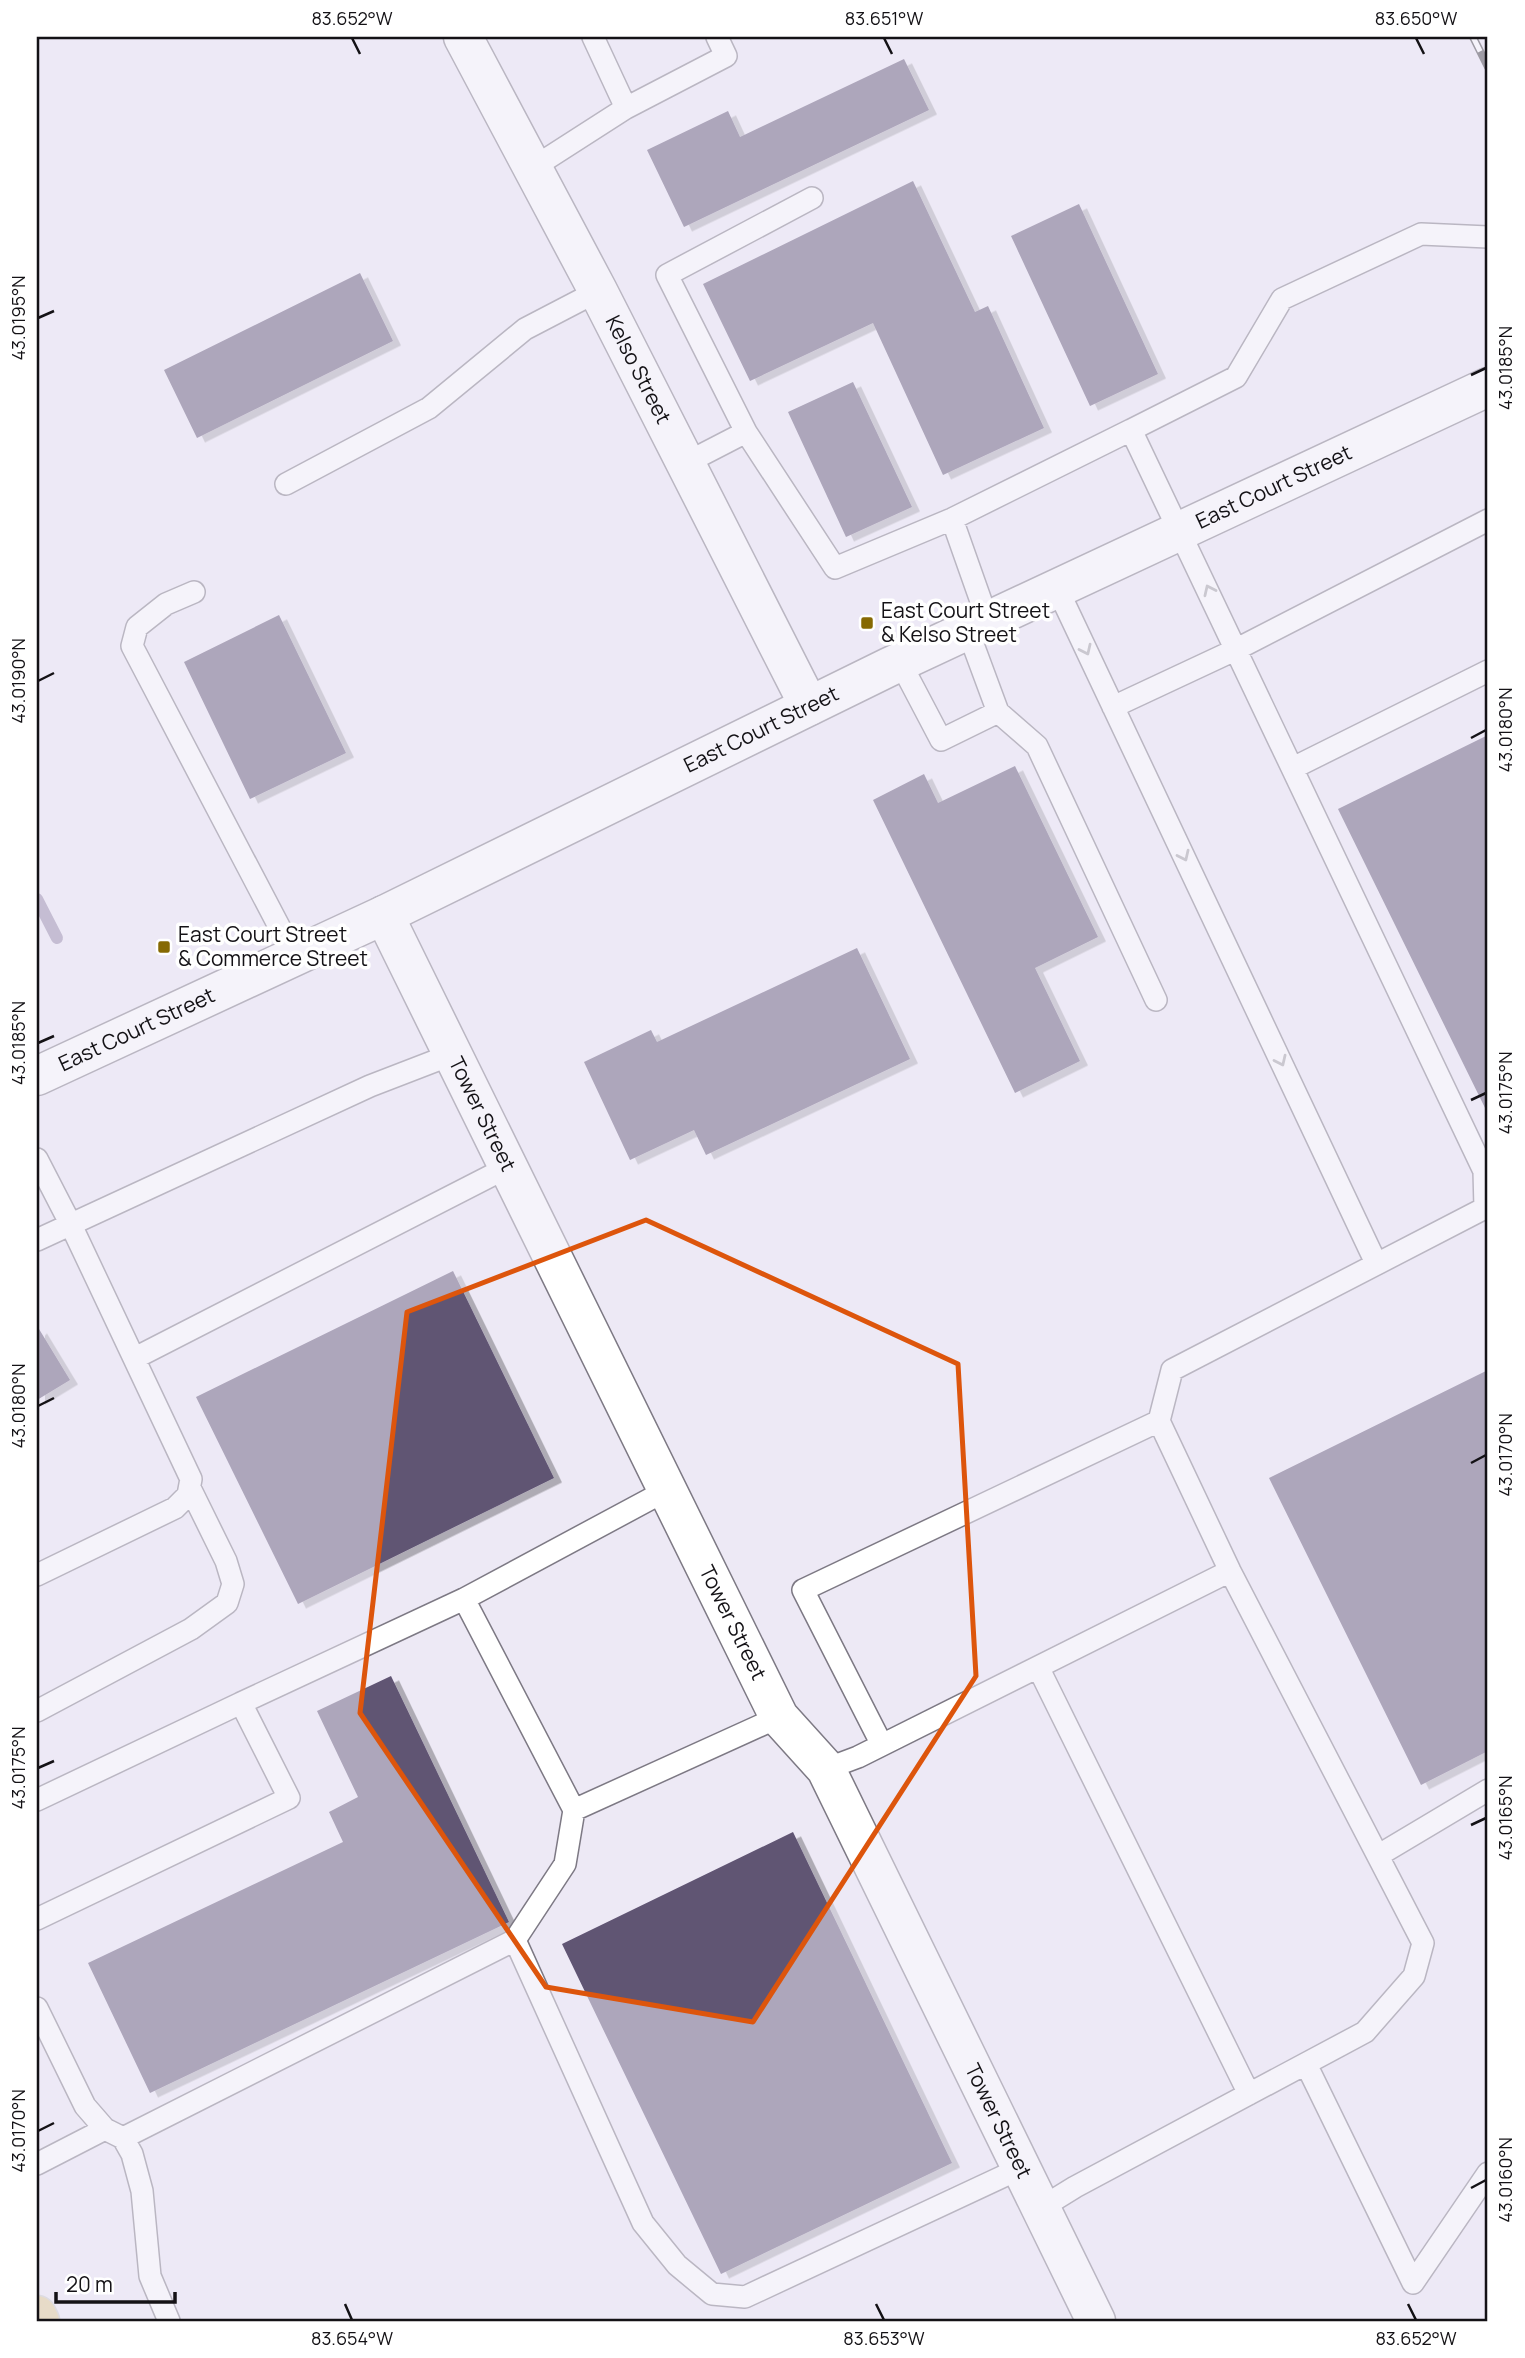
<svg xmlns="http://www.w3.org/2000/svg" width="1525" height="2358" viewBox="0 0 1525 2358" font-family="Manrope,sans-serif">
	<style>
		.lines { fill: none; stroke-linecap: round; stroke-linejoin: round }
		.stream { stroke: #9487a8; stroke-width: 12 }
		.building { fill: #605473; filter: url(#shadow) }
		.service-casing { stroke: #7d7984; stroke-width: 24 }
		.minor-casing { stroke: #7d7984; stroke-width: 41 }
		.tertiary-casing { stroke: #7d7984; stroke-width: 41 }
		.primary-casing { stroke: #cbcbcc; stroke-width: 41 }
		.service { stroke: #fff; stroke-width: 21 }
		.minor { stroke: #fff; stroke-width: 38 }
		.tertiary { stroke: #fff; stroke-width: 38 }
		.primary { stroke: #e0cb91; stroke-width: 38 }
		.rail-casing { stroke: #3f3d42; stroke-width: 8 }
		.rail { stroke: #fff; stroke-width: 5; stroke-dasharray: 16; stroke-linecap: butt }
		.oneway { stroke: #a1a0a2 }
		.marked { fill: none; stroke: #dd550c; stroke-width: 5; stroke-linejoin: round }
		.ticks { fill: none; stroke: #141216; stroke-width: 2.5 }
		.poi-dot { fill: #866903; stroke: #fff; stroke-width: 2.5 }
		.labels { text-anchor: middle; stroke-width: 7; stroke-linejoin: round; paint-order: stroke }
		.street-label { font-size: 21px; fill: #141216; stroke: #fff }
		.poi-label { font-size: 21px; fill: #141216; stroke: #fff; text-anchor: start }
		.neatline { fill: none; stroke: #141216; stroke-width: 2.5 }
		.ticks-label { font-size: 18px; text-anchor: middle; fill: #141216 }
	</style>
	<defs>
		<filter id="shadow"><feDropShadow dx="8" dy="4.5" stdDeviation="0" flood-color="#0004"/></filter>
	</defs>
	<rect width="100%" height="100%" fill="#ede9f5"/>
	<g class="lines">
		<path class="stream" d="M37,899L57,938"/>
	</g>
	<path class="building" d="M904,59L929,110L684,227L647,150L728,111L740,137Z
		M913,181L975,312L988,306L1044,428L943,475L873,323L750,381L703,284Z
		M1079,204L1158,374L1090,406L1011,236Z
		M360,273L393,341L197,438L164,370Z
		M853,382L912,507L846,537L788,412Z
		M279,615L346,753L250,799L184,662Z
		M1488,735V1114L1338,809Z
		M1015,766L1098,937L1035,968L1080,1061L1015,1093L873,800L924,774L938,803Z
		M857,948L910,1059L706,1155L694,1130L630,1160L584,1062L651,1030L657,1042Z
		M453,1271L554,1478L298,1604L196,1397Z
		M39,1329L70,1380L37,1400V1331Z
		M1488,1370V1751L1421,1785L1269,1478Z
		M391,1676L509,1922L150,2093L88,1963L343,1842L329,1812L358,1797L317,1711Z
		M793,1832L952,2163L721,2274L562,1944Z"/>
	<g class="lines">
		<g class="service-casing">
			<path id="service" d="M626,108L726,56L717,37
				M531,169L626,108L593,37
				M1131,430L1236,377L1282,299L1421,234L1488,237
				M746,432L667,275L812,198
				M686,463L746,432L835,568L952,519L1131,430L1484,1171L1485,1208L1172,1370L1159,1421L1230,1571L1423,1943L1414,1976L1365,2032L1075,2187L1041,2208
				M286,484L429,408L525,329L598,291
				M952,519L988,621
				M1057,588L1376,1263
				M194,592L166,604L137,627L132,646L294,955
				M900,662L941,740L998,712L968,631
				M1113,707L1237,649L1488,520
				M998,712L1037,746L1156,1000
				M1293,768L1488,671
				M37,1159L71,1225L191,1479L188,1495L175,1508L37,1575
				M37,1240L370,1086L453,1054
				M135,1358L508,1167
				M464,1599L574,1810
				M1038,1667L1249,2094
				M241,1703L464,1599L667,1490
				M37,1711L191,1629L227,1603L233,1584L226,1561L190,1488
				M779,1717L574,1810L565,1864L515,1940L643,2223L677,2265L712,2294L745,2297L1021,2168
				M882,1745L803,1590L1159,1421
				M826,1769L858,1757L1230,1571
				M37,1800L241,1703L289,1798L37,1919
				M1379,1855L1488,1790
				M37,2008L85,2106L105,2129L123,2138L132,2154L142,2191L150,2276L169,2321
				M1306,2064L1413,2283L1488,2173
				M123,2138L515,1940
				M37,2164L105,2129"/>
		</g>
		<g class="minor-casing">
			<g id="minor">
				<path id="s1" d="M463,37L598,291L809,706"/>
				<path id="s2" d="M384,915L779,1717L826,1769L1096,2321"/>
			</g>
		</g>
		<g class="tertiary-casing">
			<g id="tertiary">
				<path id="s3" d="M37,1076L384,915L889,667L1488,387"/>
			</g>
		</g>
		<g class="primary-casing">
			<path id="primary" d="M37,2315L40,2321"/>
		</g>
		<use href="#service" class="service"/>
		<use href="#minor" class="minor"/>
		<use href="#tertiary" class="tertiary"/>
		<use href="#primary" class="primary"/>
		<g class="rail-casing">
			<path id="rail" d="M1473,37L1488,67"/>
		</g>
		<use href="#rail" class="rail"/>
	</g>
	<defs><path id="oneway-chevron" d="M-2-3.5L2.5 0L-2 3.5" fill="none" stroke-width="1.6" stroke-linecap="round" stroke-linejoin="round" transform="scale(1.75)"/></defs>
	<g class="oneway">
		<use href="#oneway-chevron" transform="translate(1209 590) rotate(-115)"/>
		<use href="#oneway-chevron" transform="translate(1086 650) rotate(65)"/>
		<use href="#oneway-chevron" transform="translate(1184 856) rotate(65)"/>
		<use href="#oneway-chevron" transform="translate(1281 1061) rotate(65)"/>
	</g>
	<path d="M0 0H1525V2358H0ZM646,1220L958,1364L976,1676L753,2022L546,1987L360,1713L407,1312Z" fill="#ede9f5" fill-opacity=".55" fill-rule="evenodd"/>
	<path class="marked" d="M646,1220L958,1364L976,1676L753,2022L546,1987L360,1713L407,1312Z"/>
	<path class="ticks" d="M352,38L360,54M884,38L892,54M1416,38L1424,54M38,318L54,311M1471,375L1486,368M38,681L54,673M1471,738L1486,730M38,1043L54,1036M1471,1100L1486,1093M38,1406L54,1398M1471,1463L1486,1455M38,1768L54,1761M1471,1825L1486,1818M38,2131L54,2123M1471,2188L1486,2180M345,2304L352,2320M876,2304L884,2320M1408,2304L1416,2320"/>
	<g class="poi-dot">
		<rect x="860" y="616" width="14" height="14" rx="3.5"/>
		<rect x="157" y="940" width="14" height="14" rx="3.5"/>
	</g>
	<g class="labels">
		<g class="street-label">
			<text dy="7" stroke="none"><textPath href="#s1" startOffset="376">Kelso Street</textPath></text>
			<text dy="7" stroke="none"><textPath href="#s3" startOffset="1370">East Court Street</textPath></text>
			<text dy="7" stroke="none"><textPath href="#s3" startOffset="803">East Court Street</textPath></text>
			<text dy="7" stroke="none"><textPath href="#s3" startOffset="110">East Court Street</textPath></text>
			<text dy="7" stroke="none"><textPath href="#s2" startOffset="222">Tower Street</textPath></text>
			<text dy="7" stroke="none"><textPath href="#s2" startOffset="789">Tower Street</textPath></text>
			<text dy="7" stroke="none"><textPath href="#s2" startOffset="1356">Tower Street</textPath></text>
		</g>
		<g class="poi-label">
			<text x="881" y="618">East Court Street<tspan x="881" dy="24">&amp; Kelso Street</tspan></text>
			<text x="178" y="942">East Court Street<tspan x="178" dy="24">&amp; Commerce Street</tspan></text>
		</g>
	</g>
	<rect width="1525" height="2358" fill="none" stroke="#ffffff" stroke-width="77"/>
	<path d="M56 2292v10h119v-10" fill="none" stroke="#141216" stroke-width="3.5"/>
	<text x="66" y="2292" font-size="21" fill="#141216" stroke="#ffffff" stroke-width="5" paint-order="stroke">20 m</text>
	<rect x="38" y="38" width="1448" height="2282" class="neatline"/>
	<g class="ticks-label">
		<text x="352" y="25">83.652°W</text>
		<text x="884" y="25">83.651°W</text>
		<text x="1416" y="25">83.650°W</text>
		<text transform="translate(19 318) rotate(-90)" y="6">43.0195°N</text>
		<text transform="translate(1506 368) rotate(-90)" y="6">43.0185°N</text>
		<text transform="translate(19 681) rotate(-90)" y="6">43.0190°N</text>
		<text transform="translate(1506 730) rotate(-90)" y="6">43.0180°N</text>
		<text transform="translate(19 1043) rotate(-90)" y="6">43.0185°N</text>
		<text transform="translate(1506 1093) rotate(-90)" y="6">43.0175°N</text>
		<text transform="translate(19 1406) rotate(-90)" y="6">43.0180°N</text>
		<text transform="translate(1506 1455) rotate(-90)" y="6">43.0170°N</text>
		<text transform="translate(19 1768) rotate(-90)" y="6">43.0175°N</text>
		<text transform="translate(1506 1818) rotate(-90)" y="6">43.0165°N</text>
		<text transform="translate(19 2131) rotate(-90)" y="6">43.0170°N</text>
		<text transform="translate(1506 2180) rotate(-90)" y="6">43.0160°N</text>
		<text x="352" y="2345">83.654°W</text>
		<text x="884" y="2345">83.653°W</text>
		<text x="1416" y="2345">83.652°W</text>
	</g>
</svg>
